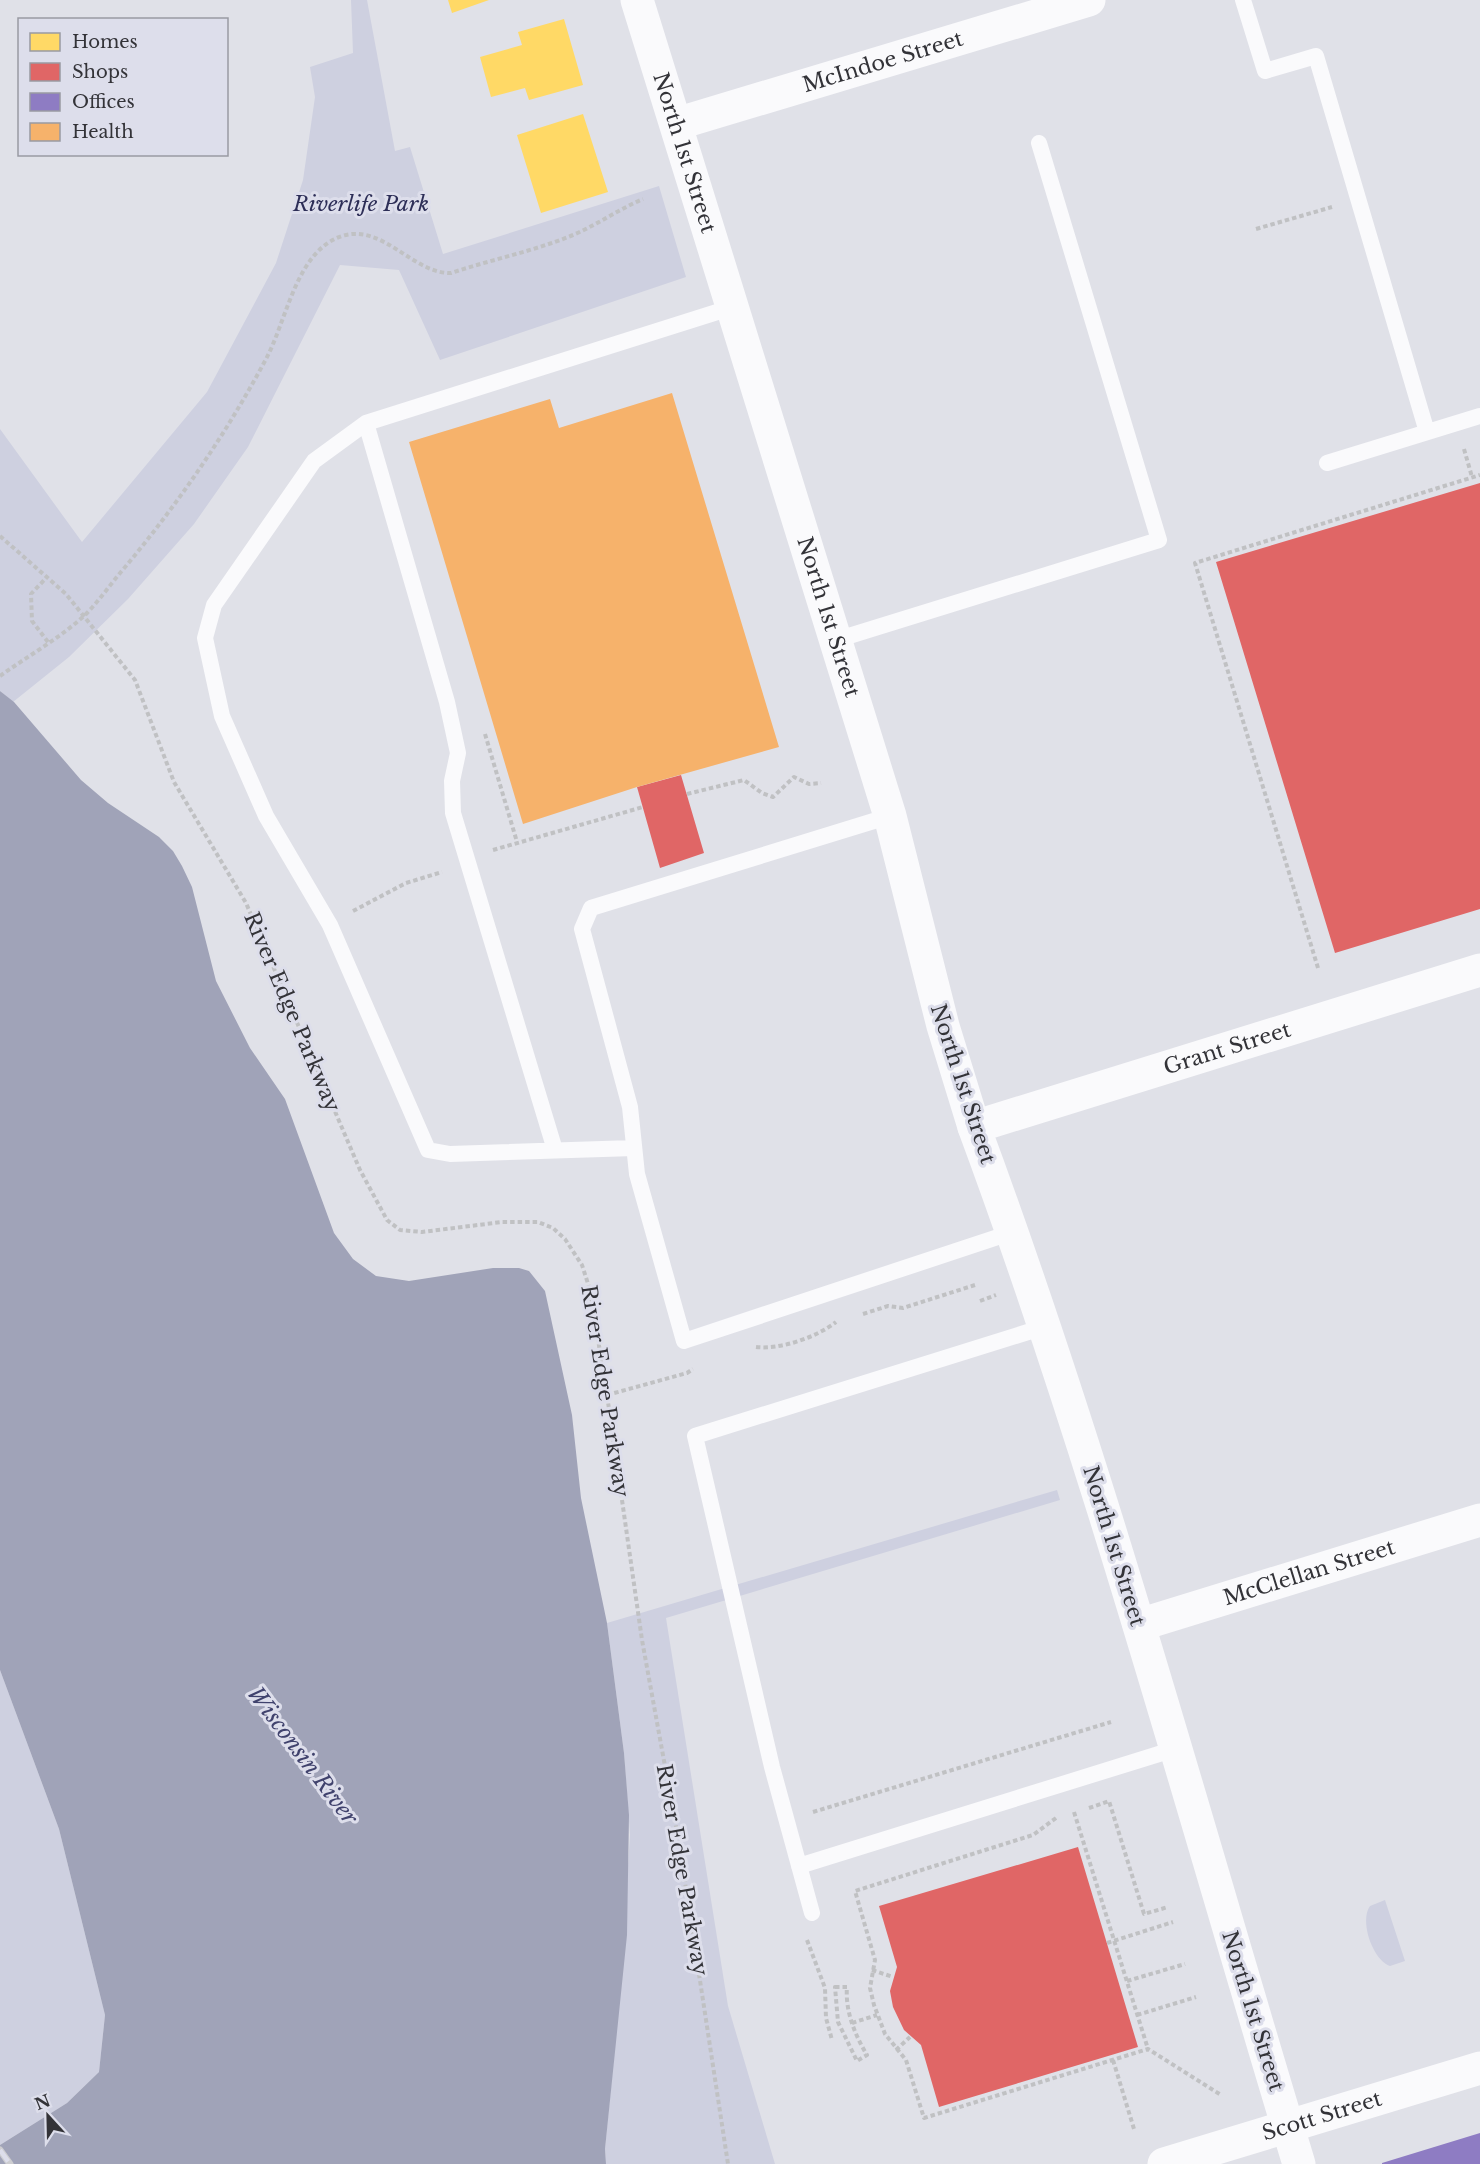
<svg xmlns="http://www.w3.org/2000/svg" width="1480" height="2164" viewBox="0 0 1480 2164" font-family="'Libre Baskerville',serif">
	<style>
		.green { fill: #ced0e0 }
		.water { fill: #a0a3b8 }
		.homes { fill: #ffd966 }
		.shops { fill: #e06666 }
		.offices { fill: #8e7cc3 }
		.health { fill: #f6b26b }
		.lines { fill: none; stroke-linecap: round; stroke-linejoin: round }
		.path { stroke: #c0c1c3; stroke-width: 4; stroke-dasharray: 4.5 3; stroke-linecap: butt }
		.lane { stroke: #fafafc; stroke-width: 16 }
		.street { stroke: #fafafc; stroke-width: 33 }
		.secondary { stroke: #fafafc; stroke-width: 33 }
		.primary { stroke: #fafafc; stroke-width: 33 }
		.rail-casing { stroke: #cdcdd0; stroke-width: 7 }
		.rail { stroke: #dddeeb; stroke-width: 4.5; stroke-dasharray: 14; stroke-linecap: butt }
		.labels { text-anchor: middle; stroke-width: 6; stroke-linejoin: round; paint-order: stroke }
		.street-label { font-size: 21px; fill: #333338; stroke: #dddeeb }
		.park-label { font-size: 21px; font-style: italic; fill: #2d2e57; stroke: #dddeeb }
		.water-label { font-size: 22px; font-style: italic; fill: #40426d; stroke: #dddeeb }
	</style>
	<rect width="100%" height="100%" fill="#e0e1e8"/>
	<path class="green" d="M351,0H367L395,151L410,147L443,254L659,186L686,277L440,360L399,270L340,265L248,447L194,524L128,599L69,657L13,702L0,691V429L82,542L207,392L276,263L303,180L315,97L310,67L353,53Z
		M1057,1490L1060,1500L666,1618L728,2006L775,2164H606L605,2149L619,2004L630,1835L624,1753L607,1623Z
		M0,1670L59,1829L105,2015L99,2072L67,2103L0,2145Z
		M1385,1900L1405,1961L1390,1966C1373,1960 1359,1921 1370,1906Z"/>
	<path class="water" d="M0,691L14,702L81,780L108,803L159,837L173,851L182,866L192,887L216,981L250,1048L285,1099L334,1233L353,1259L376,1276L409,1281L493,1268H519L529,1271L545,1291L572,1415L581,1498L607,1623L624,1753L629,1815L627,1935L605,2149L606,2164H0V2145L67,2103L99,2072L105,2015L59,1829L0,1670Z"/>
	<path class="homes" d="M448,0H489L452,13Z
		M564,19L583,85L529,100L525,88L491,97L480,57L522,45L518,32Z
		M583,114L608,192L541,213L517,135Z"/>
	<path class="shops" d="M1480,483V909L1335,953L1216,562Z
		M681,775L704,853L660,868L637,787Z
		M1078,1847L1138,2047L939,2107L921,2045L904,2030L893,2007L890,1991L897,1967L879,1906Z"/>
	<path class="offices" d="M1480,2133V2164H1382V2163Z"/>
	<path class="health" d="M672,393L779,747L637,787L523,824L409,442L550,399L559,428Z"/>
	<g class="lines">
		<path class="path" d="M1256,229L1332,207
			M1464,449L1472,477
			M0,536L66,594L135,680L174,782L246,903L360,1170L387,1220L400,1230L422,1232L502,1222H538L553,1228L565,1239L582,1265L590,1290L607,1395L642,1640L679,1843L728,2164
			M48,642L32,621L31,594L48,576
			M0,676C28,656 60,638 85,615C100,600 112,582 126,566C180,501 226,434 266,359C287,320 296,251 342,236C383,223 413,274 451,273C490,260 530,252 568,237C594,227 617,210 643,199
			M485,734L517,842
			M687,794L744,780L762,793L773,797L794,777L809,784L821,783
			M493,850L643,807
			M353,911L406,883L442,872
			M1318,968L1195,563L1480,475
			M980,1301L996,1295
			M863,1314L888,1306L903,1308L975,1285
			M756,1347C780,1350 817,1337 836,1322
			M607,1395L687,1373L693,1369
			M1089,1808L1109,1801L1144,1914L1168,1907
			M813,1812L1111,1722
			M1074,1812L1148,2049
			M1056,1818L1033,1835L855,1891L875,1960L870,1988L874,2005L885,2034L906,2060L924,2118L1148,2049L1221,2095
			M807,1940L825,1988L826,2018L832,2040
			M1107,1943L1173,1922
			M872,1970L893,1977
			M1127,1981L1185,1964
			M835,1987H847C845,2011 855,2035 867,2055L857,2061L838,2022Z
			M1137,2015L1196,1997
			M852,2023L877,2015
			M896,2050L910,2037
			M1113,2060L1134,2129"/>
		<path class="lane" d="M1243,0L1265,71L1316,56L1427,432
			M366,423L447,702L458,753L452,781L453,813L555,1150
			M1327,463L1480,416
			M836,640L1159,540L1039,143
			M890,816L591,908L582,929L630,1107L637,1174L684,1341L1013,1232
			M634,1148L450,1154L428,1150L330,925L266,816L222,716L205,638L214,605L314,461L366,423L733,307
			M799,1866L1175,1749
			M812,1913L772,1767L695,1436L1044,1327"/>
		<g class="street">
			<path id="s1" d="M637,0L890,816L943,1026L974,1127"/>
			<path id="s2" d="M676,124L1089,0"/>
			<path id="s3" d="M1139,1625L1480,1520"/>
		</g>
		<path class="secondary" id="s4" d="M1299,2164C1194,1818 1100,1467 974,1127L1480,970"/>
		<path class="primary" id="s5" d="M1164,2164L1480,2068"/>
		<g class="rail-casing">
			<path id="rail" d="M0,2150L10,2164"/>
		</g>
		<use href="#rail" class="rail"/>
	</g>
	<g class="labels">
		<g class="street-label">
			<text dy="7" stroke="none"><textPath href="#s2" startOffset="216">McIndoe Street</textPath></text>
			<text dy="7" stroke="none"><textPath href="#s1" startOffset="160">North 1st Street</textPath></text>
			<text dy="7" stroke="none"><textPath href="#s1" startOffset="646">North 1st Street</textPath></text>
			<text transform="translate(292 1012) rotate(67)" y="7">River Edge Parkway</text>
			<text dy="7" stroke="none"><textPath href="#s4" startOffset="1352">Grant Street</textPath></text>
			<text transform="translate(963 1084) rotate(72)" y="7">North 1st Street</text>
			<text transform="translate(605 1391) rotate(81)" y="7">River Edge Parkway</text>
			<text transform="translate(1114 1546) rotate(73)" y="7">North 1st Street</text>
			<text dy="7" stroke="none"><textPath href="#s3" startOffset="178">McClellan Street</textPath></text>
			<text transform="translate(682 1870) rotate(80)" y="7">River Edge Parkway</text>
			<text transform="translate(1253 2011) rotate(73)" y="7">North 1st Street</text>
			<text dy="7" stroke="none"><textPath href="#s5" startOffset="165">Scott Street</textPath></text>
		</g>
		<g class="park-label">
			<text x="361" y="211">Riverlife Park</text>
		</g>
		<g class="water-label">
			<text transform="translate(303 1755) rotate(53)" y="8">Wisconsin River</text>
		</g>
	</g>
	<rect x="18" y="18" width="210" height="138" fill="#dddeeb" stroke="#999aa3" stroke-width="1.5"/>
	<rect x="30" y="33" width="30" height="18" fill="#ffd966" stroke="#999aa3" stroke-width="1.5"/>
	<text x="72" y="48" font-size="18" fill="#333338">Homes</text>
	<rect x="30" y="63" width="30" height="18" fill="#e06666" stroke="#999aa3" stroke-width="1.5"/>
	<text x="72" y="78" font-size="18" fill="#333338">Shops</text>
	<rect x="30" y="93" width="30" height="18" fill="#8e7cc3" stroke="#999aa3" stroke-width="1.5"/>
	<text x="72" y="108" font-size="18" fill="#333338">Offices</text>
	<rect x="30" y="123" width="30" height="18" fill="#f6b26b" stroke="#999aa3" stroke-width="1.5"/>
	<text x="72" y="138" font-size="18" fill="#333338">Health</text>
	<g transform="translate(48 2116) rotate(338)" stroke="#dddeeb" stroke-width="4.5" paint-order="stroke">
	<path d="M0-4.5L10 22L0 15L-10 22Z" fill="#333338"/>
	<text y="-9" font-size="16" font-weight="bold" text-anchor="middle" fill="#333338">N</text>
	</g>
</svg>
